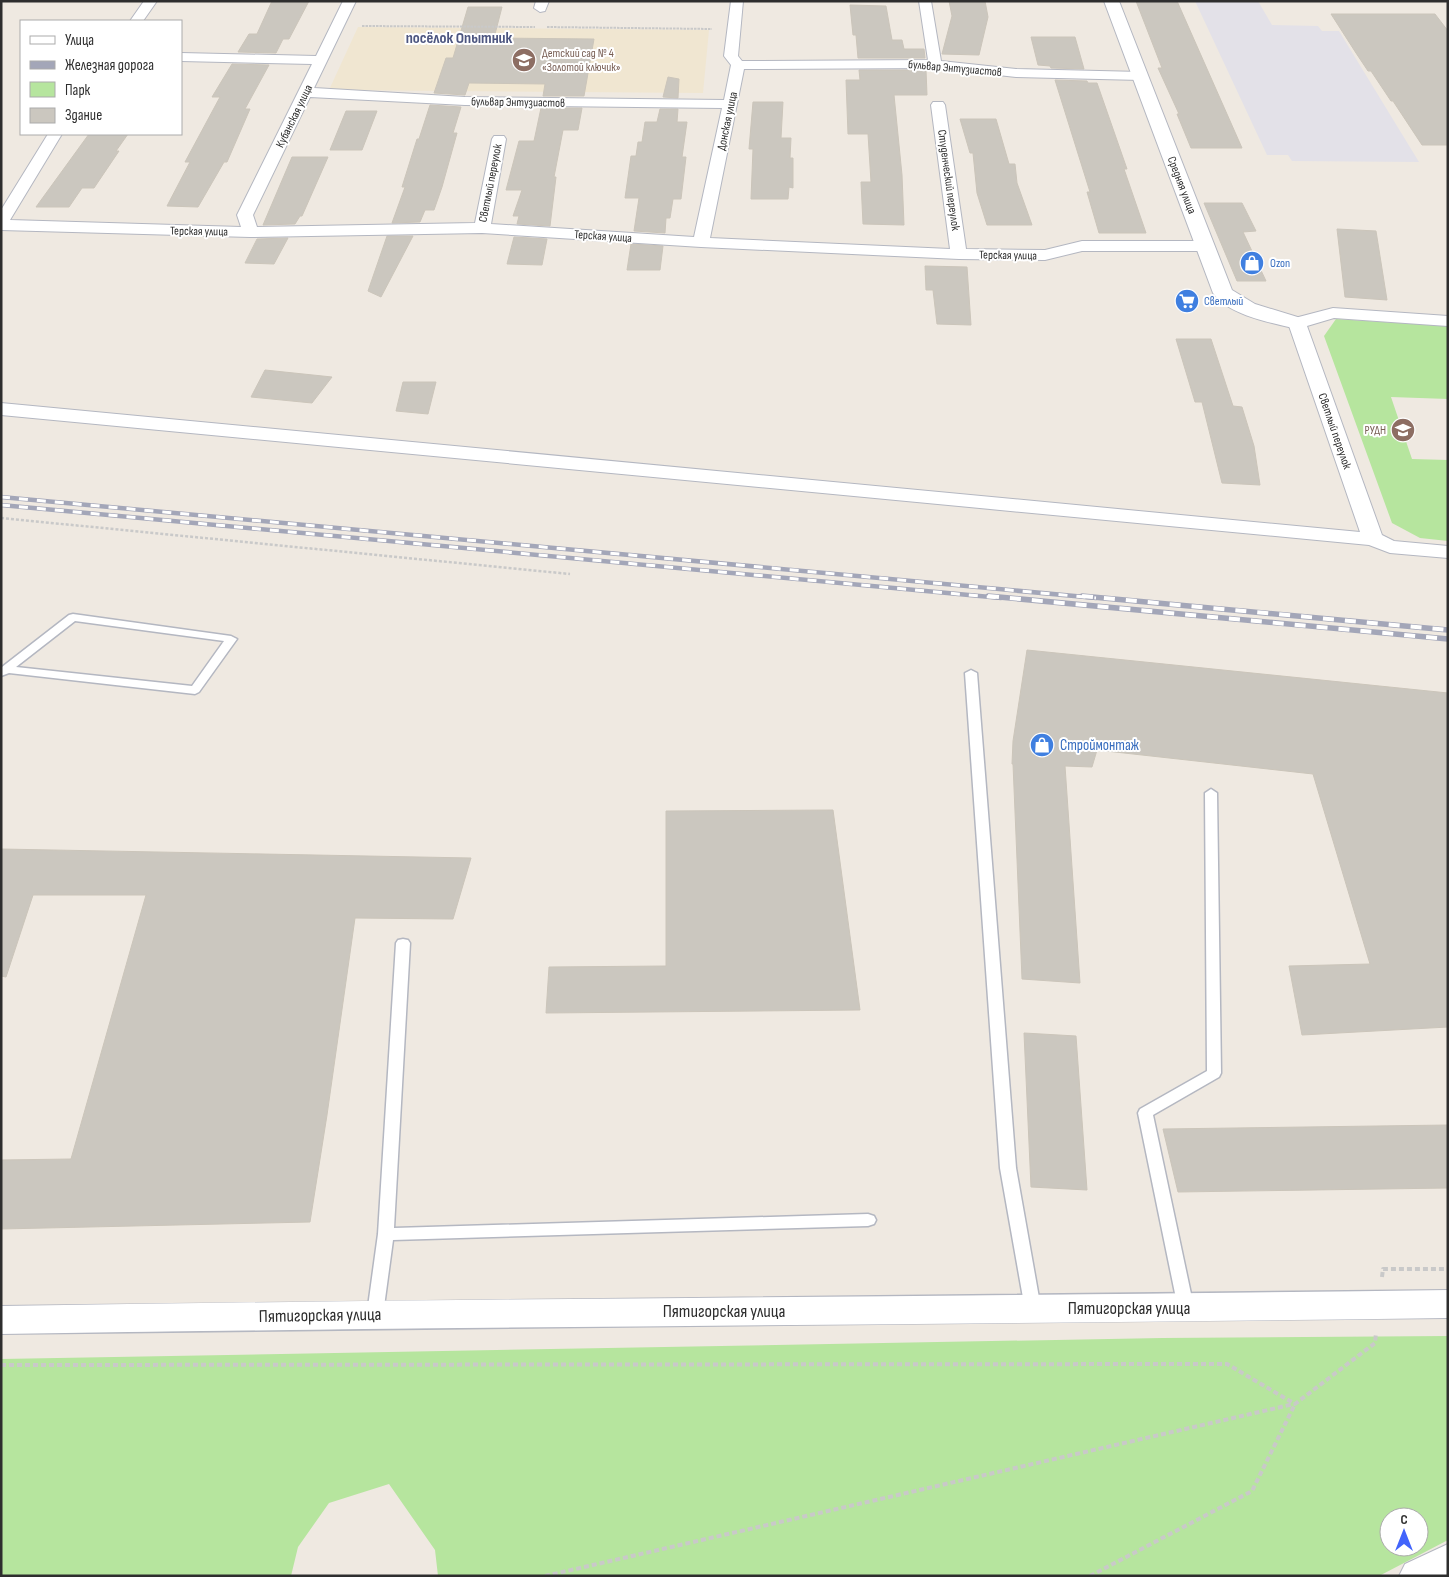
<svg xmlns="http://www.w3.org/2000/svg" width="1449" height="1577" viewBox="0 0 1449 1577" font-family="'Sofia Sans Condensed',sans-serif">
	<style>
		.industrial { fill: #e3e1e8 }
		.education { fill: #f0e6d1 }
		.green { fill: #b6e59e; fill-rule: evenodd }
		.building { fill: #cbc7bf; stroke: #cbc5ba }
		.lines { fill: none; stroke-linecap: round; stroke-linejoin: round }
		.lane-casing { stroke: #b4b7c1; stroke-width: 3 }
		.street-casing { stroke: #b4b7c1; stroke-width: 2 }
		.secondary-casing { stroke: #b4b7c1; stroke-width: 2 }
		.path-far2 { stroke: #c9c9c9; stroke-width: 2; stroke-dasharray: 2.5 1; stroke-linecap: butt }
		.path-far1 { stroke: #c9c9c9; stroke-width: 2.5; stroke-dasharray: 3 2; stroke-linecap: butt }
		.path { stroke: #c9c9c9; stroke-width: 4; stroke-dasharray: 5 3; stroke-linecap: butt }
		.lane { fill: #fff; fill-rule: evenodd }
		.street { fill: #fff; fill-rule: evenodd }
		.secondary { fill: #fff; fill-rule: evenodd }
		.rail-far1-casing { stroke: #a3a6b8; stroke-width: 4.5 }
		.rail-casing { stroke: #a3a6b8; stroke-width: 5.5 }
		.rail-far1 { stroke: #fff; stroke-width: 3; stroke-dasharray: 9; stroke-linecap: butt }
		.rail { stroke: #fff; stroke-width: 4; stroke-dasharray: 11; stroke-linecap: butt }
		.labels { text-anchor: middle; stroke-width: 4; stroke-linejoin: round; paint-order: stroke }
		.far-education-label { font-size: 12px; fill: #785e54; stroke: #fff; text-anchor: start }
		.far-street-label { font-size: 12px; fill: #2e2e2e; stroke: #fff }
		.far-shop-label { font-size: 12px; fill: #366cbe; stroke: #fff; text-anchor: start }
		.shop-label { font-size: 15px; fill: #366cbe; stroke: #fff; text-anchor: start }
		.far-district-label { font-size: 16px; font-weight: bold; fill: #4d5680; stroke: #fff }
		.near-street-label { font-size: 18px; fill: #2e2e2e; stroke: #fff }
	</style>
	<rect width="100%" height="100%" fill="#efe9e1"/>
	<path class="industrial" d="M1195,1H1258L1272,25L1318,26L1322,31H1339L1419,162L1292,161L1288,155H1267Z"/>
	<path class="education" d="M358,27L709,30L703,93L329,90Z"/>
	<path class="green" d="M1336,319L1448,326V399L1391,397L1412,459L1448,460V541L1420,538L1392,523L1324,336Z
		M1448,1336V1540L1379,1576H438L435,1550L389,1484L329,1503L298,1547L291,1576H1V1359L1162,1338ZM1389,1517H1419V1547H1389Z"/>
	<path class="building" d="M272,1H309L289,39H283L276,53L238,52L249,34H257Z
		M949,1H985L988,17L979,55L942,54L952,16Z
		M1136,1H1177L1242,148H1191L1177,114H1179L1158,68H1162Z
		M850,5L886,6L892,40H902L904,49H924L925,58H858L856,35H853Z
		M468,7H502L494,38L594,39L584,96H543L545,84L469,83L465,95L434,93L446,58H453Z
		M1331,14H1435L1448,31V145H1422L1393,101H1391L1371,71H1368L1356,53Z
		M1031,37H1075L1084,69L1051,68L1050,66L1038,65Z
		M232,64L269,65L245,109H250L227,162H224L198,207L167,206L190,162H185L220,97H212Z
		M859,70H926L927,95H894L902,175L904,225L863,224L861,182H871L868,134H848L846,80H860Z
		M668,77L679,79L678,98L663,97Z
		M1055,80L1087,81L1088,83H1097L1127,169H1124L1146,233H1099L1087,192H1090Z
		M753,102H783L781,138H791L790,158H793V188L789,187L788,199H751L753,149H749Z
		M430,105L461,107L453,133H457L442,187L434,210H425L420,222L392,223L405,187H402L417,139H419Z
		M541,108H582L578,130H563L554,177H556L550,226L517,224L519,216H513L522,190H506L519,141H534Z
		M660,109H678L677,122H687L682,157H686L681,199H673L670,218H666L665,233L634,231L639,198H625L631,156H636L638,142H642L645,122H657Z
		M346,111H377L362,150H330Z
		M960,119H996L1009,164H1015L1017,183L1032,225H987L977,193L973,153H970Z
		M89,134H128L116,151H119L94,188H82L69,207H36Z
		M292,157H328L302,216H300L295,224L263,225Z
		M1204,203H1242L1256,231L1243,232L1266,281H1237Z
		M1337,229L1376,231L1387,300L1345,297Z
		M387,236H413L381,297L368,291Z
		M514,237L547,239L542,265L507,264Z
		M288,238L274,264L245,263L257,239Z
		M631,244L663,246L660,270H627Z
		M925,266L967,267L971,325L937,324L933,290H926Z
		M1176,339H1211L1233,406L1242,407L1254,446L1260,485L1222,483L1202,402H1195Z
		M265,370L332,377L312,403L251,397Z
		M403,382H436L428,414L396,411Z
		M1027,650L1448,693V1027L1302,1035L1289,966L1370,964L1313,774L1097,750L1092,767L1065,766L1080,983L1022,979L1013,764H1012L1013,741Z
		M833,810L860,1010L546,1013L549,967L666,966V811Z
		M1,849L471,858L453,919L355,918L327,1115L310,1222L1,1229V1160L71,1159L146,895H33L6,977L1,976Z
		M1024,1033L1076,1036L1087,1190L1031,1187Z
		M1448,1125V1188L1178,1192L1163,1129Z"/>
	<g class="lines">
		<g class="lane-casing">
			<path id="lane" d="M73,614L231,636L237,639L199,692L195,694L9,673L1,676L2,667L69,615ZM75,621L224,641L192,686L16,667Z
				M971,670L977,673L1016,1168L1041,1309L1039,1314L1033,1315L1027,1314L1025,1309L1000,1168L965,673Z
				M1211,789L1217,793L1221,1073L1219,1077L1153,1115L1194,1308L1192,1313L1186,1314L1180,1313L1178,1308L1138,1113L1140,1109L1207,1071L1205,793Z
				M403,939L408,940L410,943L394,1228L868,1214L874,1216L876,1220L874,1224L868,1226L393,1240L383,1314L381,1319L375,1320L369,1319L367,1314L378,1234L396,943L398,940Z"/>
		</g>
		<g class="street-casing">
			<path id="street" d="M144,1H157L143,21H130Z
				M343,1H356L314,88L465,97L724,100L731,65L724,56L731,1H743L738,56L742,61L928,60L919,1H931L941,61L1016,69L1141,72L1148,76L1141,80L1016,77L935,68L744,69L710,238L950,249L931,105L933,102H943L945,105L966,249L1045,250L1082,241H1204L1210,243L1212,246L1210,249L1204,251H1082L1045,260L959,259L701,247L482,233L250,237L1,230V210L48,134H62L10,220L241,227L237,215L312,64L181,61V53L316,56ZM310,97L465,105L722,108L694,237L491,224L506,139L504,136H494L492,139L475,223L257,227L253,215Z
				M536,1H549L545,11L540,12L534,8Z
				M1333,308L1448,316V326L1334,318L1307,326L1382,535L1394,541L1448,546V558L1390,553L1369,545L1,415V403L1360,532L1288,323L1291,319Z"/>
		</g>
		<g class="secondary-casing">
			<path id="secondary" d="M1104,1H1119L1232,290L1255,304L1304,319L1307,323L1304,327L1297,329C1272,323 1228,315 1213,293Z
				M1448,1290V1318C966,1325 483,1326 1,1334V1306C483,1298 966,1297 1448,1290Z
				M1448,1544V1576H1399L1405,1564Z"/>
		</g>
		<path class="path-far2" d="M362,26L535,27
			M547,27L712,29"/>
		<path class="path-far1" d="M1,518L570,574"/>
		<path class="path" d="M1382,1277L1383,1269H1448
			M1,1365L1227,1364L1295,1404L1375,1343L1376,1333
			M545,1576L1294,1404
			M1090,1576L1252,1491L1295,1404"/>
		<use href="#lane" class="lane"/>
		<use href="#street" class="street"/>
		<use href="#secondary" class="secondary"/>
		<g class="rail-far1-casing">
			<path id="rail-far1" d="M1,497L1096,598
				M1,505L1001,598"/>
		</g>
		<g class="rail-casing">
			<path id="rail" d="M988,596L1448,639
				M1082,596L1448,630"/>
		</g>
		<use href="#rail-far1" class="rail-far1"/>
		<use href="#rail" class="rail"/>
	</g>
	<defs>
		<g id="school-disc" transform="scale(1.25)"><circle r="9.5" fill="#8d6e63" stroke="#fff"/><path d="M0-5L7-2L0 1L-7-2ZM-4 1L0 2.5L4 1V4Q0 6-4 4Z" fill="#fff"/></g>
		<g id="shop-disc" transform="scale(1.25)"><circle r="9.5" fill="#3f7fe0" stroke="#fff"/><path d="M-5-2.5h2.3a2.7 3.5 0 0 1 5.4 0H5L5.5 6h-11ZM-1.5-2.5h3a1.5 2.3 0 0 0-3 0Z" fill="#fff"/></g>
		<g id="supermarket-disc" transform="scale(1.25)"><circle r="9.5" fill="#3f7fe0" stroke="#fff"/><path d="M-6-5.5h2.5l.6 2H6L4.5 2H-2.5L-4.4-4H-6ZM-1.5 3.2a1.3 1.3 0 1 0 .1 0ZM3 3.2a1.3 1.3 0 1 0 .1 0Z" fill="#fff"/></g>
		<g id="university-disc" transform="scale(1.25)"><circle r="9.5" fill="#8d6e63" stroke="#fff"/><path d="M0-5L7-2L0 1L-7-2ZM-4 1L0 2.5L4 1V4Q0 6-4 4Z" fill="#fff"/></g>
	</defs>
	<g fill-rule="evenodd">
		<use href="#school-disc" x="524" y="60"/>
		<use href="#shop-disc" x="1252" y="263"/>
		<use href="#supermarket-disc" x="1187" y="301"/>
		<use href="#university-disc" x="1403" y="430"/>
		<use href="#shop-disc" x="1042" y="745"/>
	</g>
	<g class="labels">
		<g class="far-education-label">
			<text x="542" y="57">Детский сад № 4<tspan x="542" dy="14">«Золотой ключик»</tspan></text>
			<text x="1386" y="434" text-anchor="end">РУДН</text>
		</g>
		<g class="far-street-label">
			<text transform="translate(955 68) rotate(5)" y="4">бульвар Энтузиастов</text>
			<text transform="translate(518 102) rotate(1)" y="4">бульвар Энтузиастов</text>
			<text transform="translate(294 116) rotate(-64)" y="4">Кубанская улица</text>
			<text transform="translate(727 121) rotate(-78)" y="4">Донская улица</text>
			<text transform="translate(949 180) rotate(82)" y="4">Студенческий переулок</text>
			<text transform="translate(490 183) rotate(-79)" y="4">Светлый переулок</text>
			<text transform="translate(1182 185) rotate(69)" y="4">Средняя улица</text>
			<text transform="translate(199 231) rotate(1)" y="4">Терская улица</text>
			<text transform="translate(603 236) rotate(4)" y="4">Терская улица</text>
			<text transform="translate(1008 255) rotate(1)" y="4">Терская улица</text>
			<text transform="translate(1335 431) rotate(71)" y="4">Светлый переулок</text>
		</g>
		<g class="far-shop-label">
			<text x="1270" y="267">Ozon</text>
			<text x="1204" y="305">Светлый</text>
		</g>
		<g class="shop-label">
			<text x="1060" y="750">Строймонтаж</text>
		</g>
		<g class="far-district-label">
			<text x="459" y="43">посёлок Опытник</text>
		</g>
		<g class="near-street-label">
			<text x="1129" y="1314">Пятигорская улица</text>
			<text x="724" y="1317">Пятигорская улица</text>
			<text transform="translate(320 1315) rotate(-1)" y="6">Пятигорская улица</text>
		</g>
	</g>
	<rect width="1449" height="1577" fill="none" stroke="#2e2e2e" stroke-width="5"/>
	<rect x="20" y="20" width="162" height="115" fill="#ffffff" stroke="#ababab"/>
	<rect x="30" y="36" width="25" height="8" fill="#ffffff" stroke="#ababab"/>
	<text x="65" y="45" font-size="15" fill="#2e2e2e">Улица</text>
	<rect x="30" y="61" width="25" height="8" fill="#a3a6b8" stroke="#ababab"/>
	<text x="65" y="70" font-size="15" fill="#2e2e2e">Железная дорога</text>
	<rect x="30" y="82" width="25" height="15" fill="#b6e59e" stroke="#ababab"/>
	<text x="65" y="95" font-size="15" fill="#2e2e2e">Парк</text>
	<rect x="30" y="108" width="25" height="15" fill="#cbc7bf" stroke="#ababab"/>
	<text x="65" y="120" font-size="15" fill="#2e2e2e">Здание</text>
	<g transform="translate(1404 1532)"><circle r="24" fill="#ffffff" stroke="#ababab"/>
	<path d="M0-4L9 19L0 12L-9 19Z" fill="#4264fb"/>
	<text y="-8" font-size="14" font-weight="bold" text-anchor="middle" fill="#2e2e2e">С</text>
	</g>
</svg>
